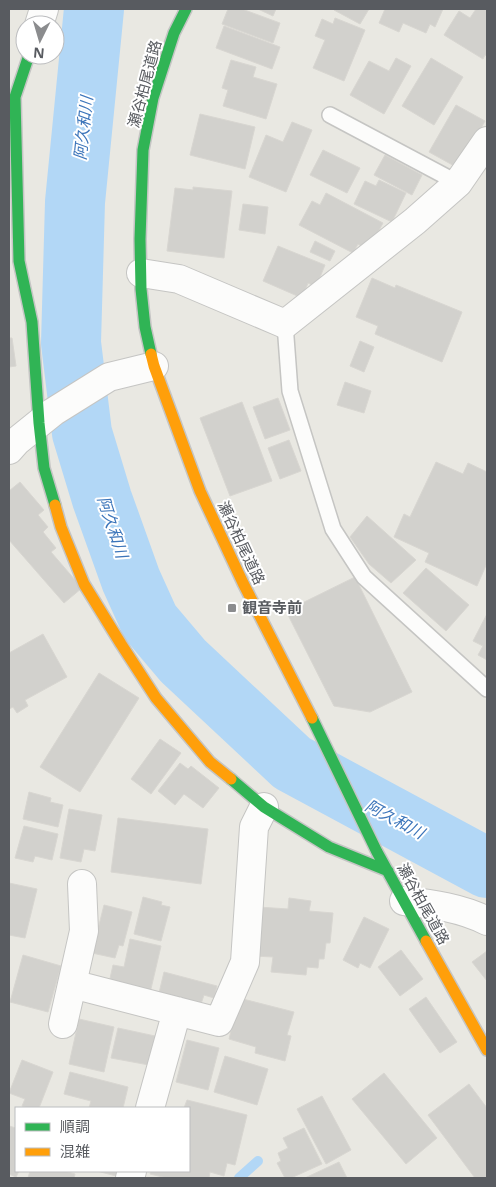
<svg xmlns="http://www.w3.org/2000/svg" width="496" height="1187" viewBox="0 0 496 1187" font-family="'Noto Sans','Noto Sans JP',sans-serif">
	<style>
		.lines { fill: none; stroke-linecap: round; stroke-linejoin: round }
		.stream { stroke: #b2d7f6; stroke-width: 10 }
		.river { stroke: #b2d7f6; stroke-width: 60 }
		.building { fill: #d2d1cd; stroke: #d8d6d1 }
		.lane-casing { stroke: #c5c5c3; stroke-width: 18 }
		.street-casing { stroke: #c5c5c3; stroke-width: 30 }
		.fast-casing { stroke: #c5c5c4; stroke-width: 14 }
		.slow-casing { stroke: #c5c5c4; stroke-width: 14 }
		.lane { stroke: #fcfcfb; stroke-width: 15 }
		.street { stroke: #fcfcfb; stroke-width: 28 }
		.fast { stroke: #30b455; stroke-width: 11 }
		.slow { stroke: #ff9f0a; stroke-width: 11 }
		.poi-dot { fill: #8b8c8e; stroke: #fff; stroke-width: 2 }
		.labels { text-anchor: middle; stroke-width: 4; stroke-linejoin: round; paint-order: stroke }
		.street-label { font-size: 15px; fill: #585b60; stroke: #fff }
		.poi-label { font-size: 15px; font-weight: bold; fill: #585b60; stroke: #fff; text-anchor: start }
		.water-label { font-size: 16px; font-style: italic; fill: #3c75ba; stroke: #fff }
	</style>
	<rect width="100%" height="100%" fill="#e9e8e2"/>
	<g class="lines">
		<path class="stream" d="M239,1178L258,1161"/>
		<path class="river" d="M94,9L75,202L71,343L82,433L102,499L131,580L150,622L183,661L292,763L487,868"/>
	</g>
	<path class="building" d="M228,9H242L280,23L273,43L222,24Z
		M258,9H276L273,16Z
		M335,9H369L360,24L334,10Z
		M385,9H443L435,27L430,24L426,33L403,23L399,32L379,23Z
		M476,9H487V56L485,55L483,59L444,35L459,11L470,18Z
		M335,18L365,30L344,81L313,68L325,40L315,36L322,19L333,24Z
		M224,26L280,47L272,69L216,48Z
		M396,58L411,66L384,114L350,95L369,61L389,71Z
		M431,58L463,77L434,125L402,106Z
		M231,60L256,67L253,77L277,84L266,119L223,106L228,90L222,88Z
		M456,105L485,121L458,168L429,152Z
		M200,114L255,127L245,169L190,155Z
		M292,122L312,130L286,192L249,177L266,135L283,142Z
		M323,150L360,168L347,193L310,175Z
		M385,155L422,175L412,195L374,175Z
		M379,180L406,193L392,222L354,204L365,181L376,186Z
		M193,187L232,191L224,258L167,251L175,188L193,190Z
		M326,193L383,223L368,250L358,244L353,253L299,225L312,201L320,205Z
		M243,204L268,207L265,234L239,230Z
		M315,241L335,251L330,261L310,252Z
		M278,246L325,265L316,287L308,283L302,298L263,281Z
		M372,278L395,288L396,285L462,312L442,362L375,334L378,326L356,317Z
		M9,338H12L16,366L9,367Z
		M360,341L374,347L364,372L350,366Z
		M345,382L371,391L364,413L337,405Z
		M278,398L290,430L265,439L253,407Z
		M242,402L272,481L230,496L200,418Z
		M289,440L301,471L280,479L268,448Z
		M436,462L463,474L468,463L487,472V563L477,586L425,562L429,553L394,537L404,514L410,517Z
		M20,482L44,510L38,515L48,527L43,532L56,548L51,552L82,588L64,603L9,540V491Z
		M367,516L416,560L391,583L369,564L350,537Z
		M426,568L469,605L446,631L403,593Z
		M355,577L412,692L370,712L334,706L286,611Z
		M487,614V660L478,655L483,646L473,641Z
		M43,634L67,677L25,700L28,706L17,713L13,707L9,709V653Z
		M99,673L139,698L80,792L40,767Z
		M160,739L181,753L151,794L131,779Z
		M180,763L188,769L191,766L219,788L203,808L184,794L175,805L158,791Z
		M29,792L51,798L50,802L63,805L58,827L23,819Z
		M69,809L102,815L95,851L84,849L81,862L60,858Z
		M118,818L208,829L201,884L111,872Z
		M24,826L58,834L52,860L35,856L33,862L15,858Z
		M9,883L37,889L25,938L9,935Z
		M143,897L162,902L161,905L170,907L161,941L134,934Z
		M289,898L311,901L309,911L333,913L330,943H326L324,959H319L318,968L307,967L306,975L271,972L273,957L254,956L258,907L288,909Z
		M104,905L132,912L123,946L119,945L115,958L92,953Z
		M364,917L389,929L370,968L360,963L358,968L343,960Z
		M130,939L161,946L150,993L109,983L113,965L124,967Z
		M401,950L423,979L400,996L378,967Z
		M487,951V981L472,962Z
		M23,955L61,966L48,1012L10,1002Z
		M164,972L217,986L214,998L204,995L201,1004L159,993Z
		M426,997L457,1042L440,1053L409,1009Z
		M239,998L294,1012L287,1035L291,1036L285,1061L255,1053L256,1047L229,1039Z
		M79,1019L114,1027L104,1072L69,1064Z
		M118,1028L155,1036L149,1065L111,1058Z
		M187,1040L219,1048L208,1090L176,1082Z
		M225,1056L268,1069L257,1105L214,1092Z
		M22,1060L53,1072L39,1108H28L22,1106L25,1099L9,1093Z
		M70,1072L128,1087L123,1108H89L91,1101L64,1094Z
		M384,1073L437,1138L406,1164L352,1099Z
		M469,1084L487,1108V1178H475L428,1115Z
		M322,1096L351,1150L326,1164L297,1109Z
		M187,1100L247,1115L235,1165L227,1163L224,1176L210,1172L209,1178H167L150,1174L151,1171H189V1108H184Z
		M9,1126L16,1128V1171H19L16,1177L9,1174Z
		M304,1128L322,1164L291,1178H285L277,1163L281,1161L278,1153L288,1148L283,1138Z
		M339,1162L347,1178H305Z
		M30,1171H64L75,1174L74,1178H28Z
		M97,1171H121L120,1177Z"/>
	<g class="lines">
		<g class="lane-casing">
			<path id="lane" d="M330,115L458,183
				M285,324L290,391L333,529L364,577L487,689"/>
		</g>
		<g class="street-casing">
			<path id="street" d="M39,25L44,9
				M141,273L179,279L285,324L415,221L458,183L487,141
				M9,450L17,441L53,412L109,377L154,366
				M404,901C432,904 462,908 487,921
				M72,984L219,1022L245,962L254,827L264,807
				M63,1024L84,931L82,884
				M150,1108L177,1011
				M130,1178L132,1171"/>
		</g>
		<g class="fast-casing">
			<path id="fast" d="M29,55L15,97L19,261L32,322L39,423L44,468L55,505
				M151,354L145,327L141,289L140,239L143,150L153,98L174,33L186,9
				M312,718L377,852L426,941
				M231,779L264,807L329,847L388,871"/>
		</g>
		<g class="slow-casing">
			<path id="slow" d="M151,354L154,366L200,491L243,583L312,718
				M55,505L61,527L84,584L121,644L156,698L210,762L231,779
				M426,941L487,1050"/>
		</g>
		<use href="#lane" class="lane"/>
		<use href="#street" class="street"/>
		<use href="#fast" class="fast"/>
		<use href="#slow" class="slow"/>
	</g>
	<rect class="poi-dot" x="227" y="603" width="10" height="10" rx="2.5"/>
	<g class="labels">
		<g class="street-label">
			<text transform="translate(145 84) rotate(-75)" y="5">瀬谷柏尾道路</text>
			<text transform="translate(241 543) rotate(65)" y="5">瀬谷柏尾道路</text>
			<text transform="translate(423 904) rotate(61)" y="5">瀬谷柏尾道路</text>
		</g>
		<g class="poi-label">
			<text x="242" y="613">観音寺前</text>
		</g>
		<g class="water-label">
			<text transform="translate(83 128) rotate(-84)" y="6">阿久和川</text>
			<text transform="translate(113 527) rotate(72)" y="6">阿久和川</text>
			<text transform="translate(395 819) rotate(28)" y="6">阿久和川</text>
		</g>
	</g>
	<rect width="496" height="1187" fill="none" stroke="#585b60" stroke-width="20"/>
	<rect x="15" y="1107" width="175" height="65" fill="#ffffff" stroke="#bcbdbf"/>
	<rect x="25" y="1123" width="25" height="8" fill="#30b455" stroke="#bcbdbf"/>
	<text x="60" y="1132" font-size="15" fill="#585b60">順調</text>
	<rect x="25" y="1148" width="25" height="8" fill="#ff9f0a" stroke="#bcbdbf"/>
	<text x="60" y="1157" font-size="15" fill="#585b60">混雑</text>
	<g transform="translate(40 40) rotate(185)"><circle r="24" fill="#ffffff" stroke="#bcbdbf"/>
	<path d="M0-4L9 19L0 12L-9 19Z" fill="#8b8c8e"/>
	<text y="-8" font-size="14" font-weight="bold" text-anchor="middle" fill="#585b60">N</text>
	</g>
</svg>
